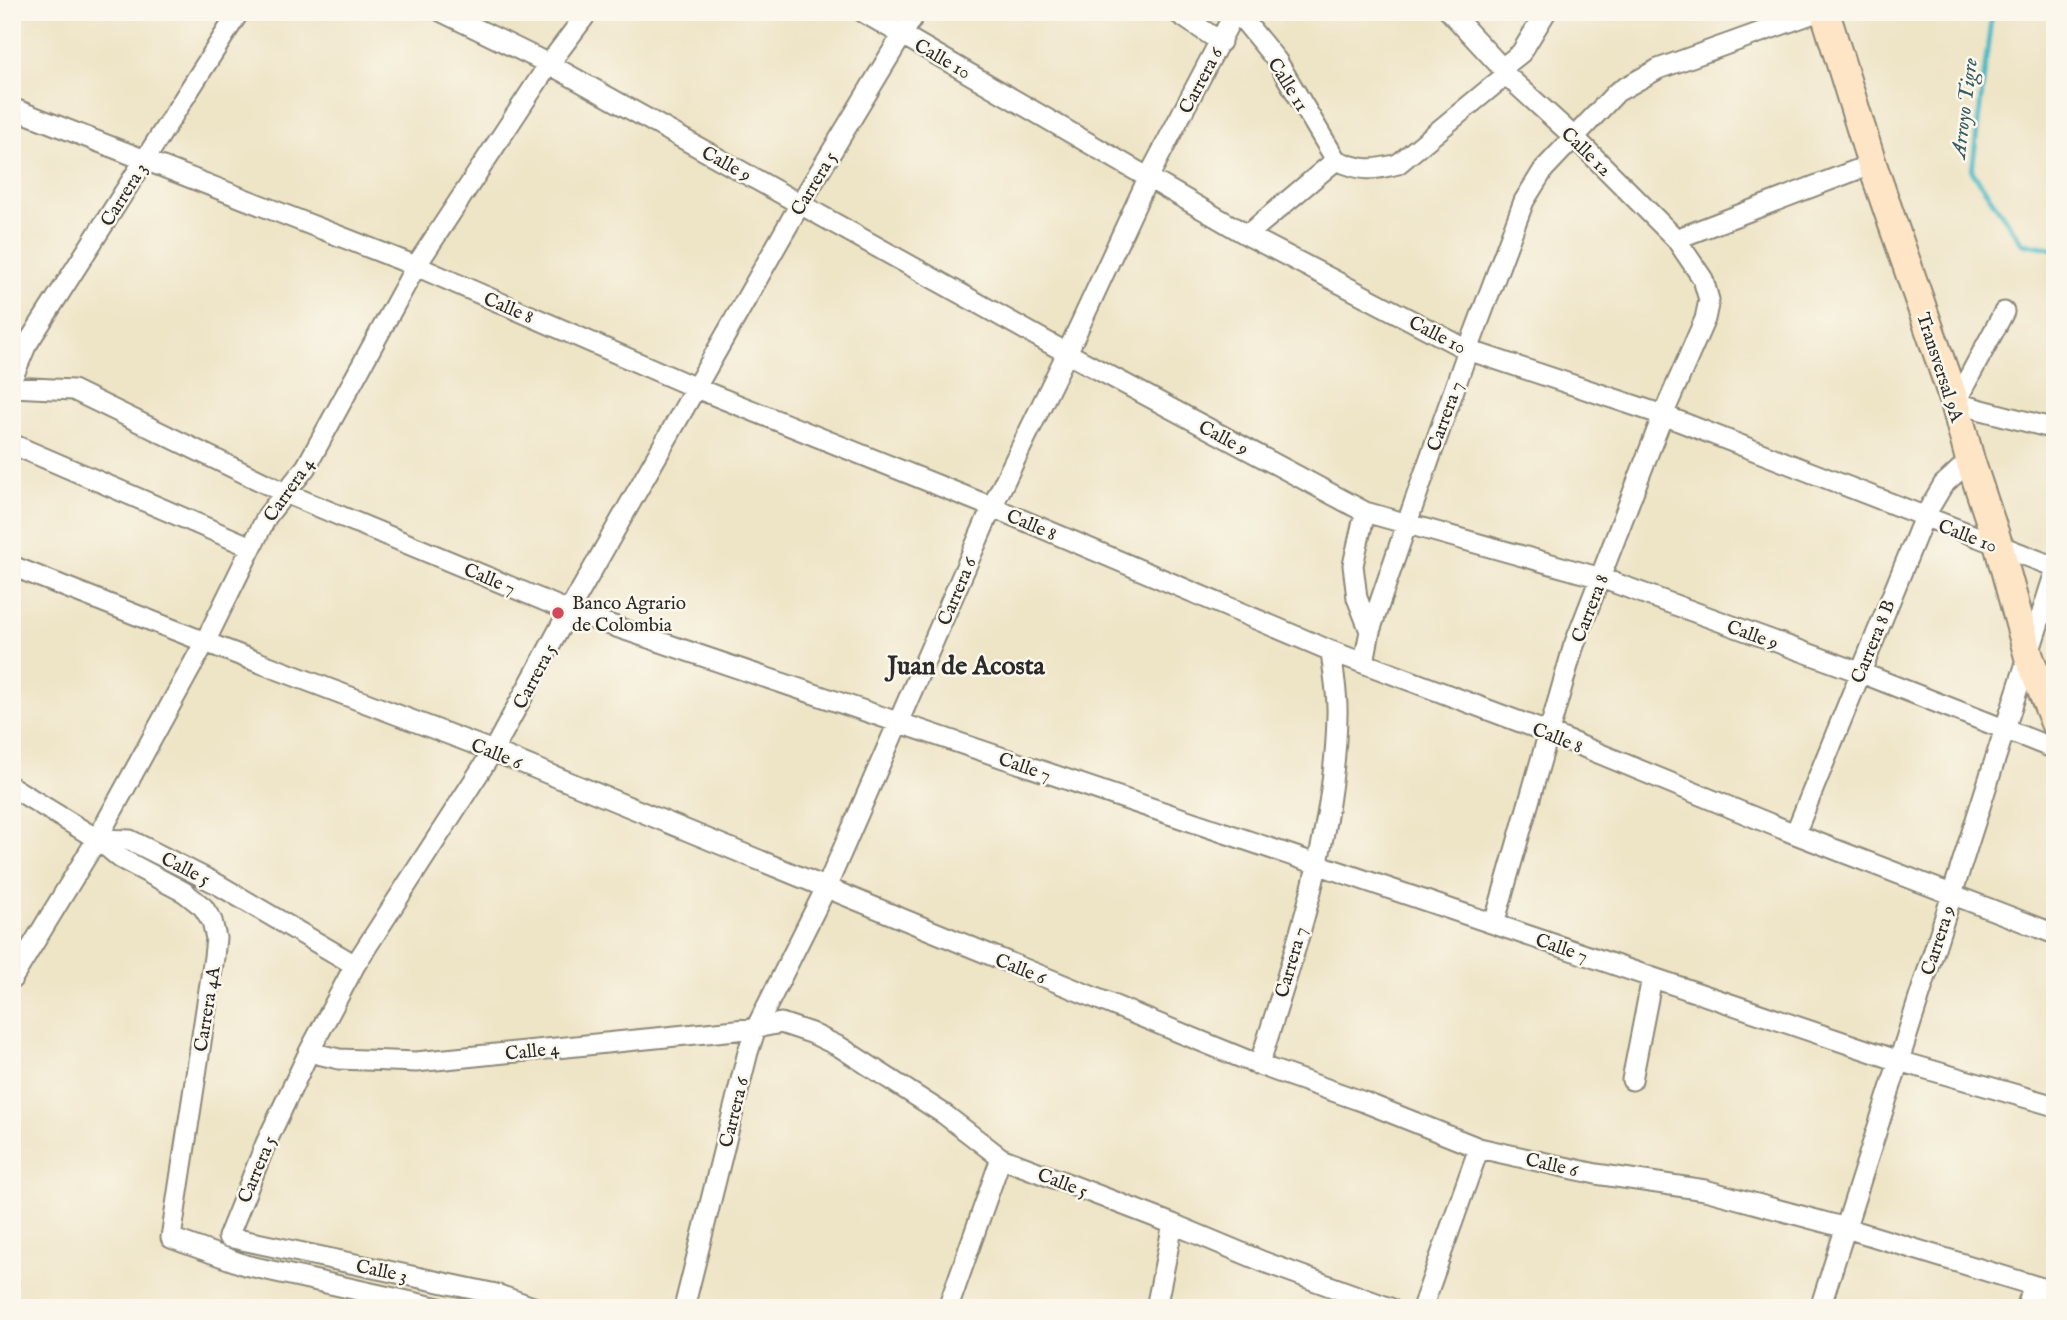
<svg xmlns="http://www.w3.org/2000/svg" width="2067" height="1320" viewBox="0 0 2067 1320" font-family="'IM FELL English',serif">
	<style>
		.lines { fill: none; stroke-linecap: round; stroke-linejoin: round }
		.stream { stroke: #4bb9c5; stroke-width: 5 }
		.minor-casing { stroke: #8c8878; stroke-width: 23 }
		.secondary-casing { stroke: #8c8878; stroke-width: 32 }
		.minor { stroke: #fff; stroke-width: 19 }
		.secondary { stroke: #fee5c5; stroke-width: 28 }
		.poi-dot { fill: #d1495b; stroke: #fbf7ec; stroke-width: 2.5 }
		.labels { text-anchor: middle; stroke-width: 5; stroke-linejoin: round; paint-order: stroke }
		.street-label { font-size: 19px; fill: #2b2b2b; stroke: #fbf7ec }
		.poi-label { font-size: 19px; fill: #2b2b2b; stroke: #fbf7ec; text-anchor: start }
		.water-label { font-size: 21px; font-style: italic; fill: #365d61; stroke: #fbf7ec }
		.district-label { font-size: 26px; font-weight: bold; fill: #2b2b2b; stroke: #fbf7ec }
	</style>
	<rect width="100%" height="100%" fill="#fbf7ec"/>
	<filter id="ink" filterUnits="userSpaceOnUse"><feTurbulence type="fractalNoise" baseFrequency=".0143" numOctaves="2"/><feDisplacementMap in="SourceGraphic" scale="14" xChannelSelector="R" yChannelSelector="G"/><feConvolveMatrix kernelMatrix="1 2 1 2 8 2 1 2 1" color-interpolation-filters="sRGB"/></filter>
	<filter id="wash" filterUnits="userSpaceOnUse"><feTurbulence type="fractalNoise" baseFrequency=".00686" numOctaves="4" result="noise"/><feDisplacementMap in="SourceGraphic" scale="28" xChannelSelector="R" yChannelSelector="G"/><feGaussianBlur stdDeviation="1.57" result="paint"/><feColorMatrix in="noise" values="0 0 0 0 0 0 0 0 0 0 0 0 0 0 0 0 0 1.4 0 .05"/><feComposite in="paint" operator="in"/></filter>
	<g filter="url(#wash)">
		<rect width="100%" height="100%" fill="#eee4c6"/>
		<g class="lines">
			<path class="stream" d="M1992,12L1972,171L2022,243L2055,249"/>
		</g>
	</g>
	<g filter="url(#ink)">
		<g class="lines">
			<g class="minor-casing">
				<path id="minor" d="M442,12L549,64L1067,353L1365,512L1601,578L1859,672L2055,749
					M863,12L1247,235L1468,350L1663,415L2055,567
					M1176,12L1221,42
					M1237,12L1277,61L1336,160
					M1450,12L1502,68L1506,75L1574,137L1676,239L1703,279L1709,300L1705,319L1663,415L1573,648L1494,924
					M1502,68L1521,53L1546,12
					M12,108L416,266L696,388L992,507L1331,651L1547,732L1795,834L2055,934
					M1336,160C1361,171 1372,171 1398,164L1506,75
					M1247,235L1336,160
					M1676,239L1872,164
					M2004,312L1955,403L2055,429
					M12,379L26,346L239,12
					M12,387L73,390L285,493L569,611L1899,1061L2055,1106
					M12,444L251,547
					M1365,512L1353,565L1357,598L1370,631
					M12,566L205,642L493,751L1259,1065L1364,1102L1479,1148L1596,1174L1705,1190L1846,1228L2055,1292
					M1364,662L1370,631L1407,523L1468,350L1524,201L1544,169L1617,92L1658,69L1817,12
					M12,787L97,839L120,858L184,892L203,907L212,921L216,938L214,957L171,1238L245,1265L439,1308
					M1795,834L1924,517L1943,485L1970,460
					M97,839L130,840L217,884L355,965
					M12,979L97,839L205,642L267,516L306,467L416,266L549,64L588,12
					M309,1052L339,1059L416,1062L756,1028L781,1023L811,1033L840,1047L944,1114L1001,1158L1173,1224L1264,1262L1390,1308
					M1259,1065C1295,954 1335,832 1337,715C1338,694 1333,672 1331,651
					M1632,1080L1652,978
					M536,1308L496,1294L228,1237L266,1143L309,1052L355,965L493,751L569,611L800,204L916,12
					M684,1308L748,1052L756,1028L826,888L992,507L1067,353L1149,176L1235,12
					M948,1308L1001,1158
					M1156,1308L1173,1224
					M1422,1308L1479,1148
					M1820,1308L2055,572
					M2026,1308L2034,1286"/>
			</g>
			<g class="secondary-casing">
				<path id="secondary" d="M1825,12L1872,164L1955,403L1970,460L1999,547L2029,657L2055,723"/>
			</g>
			<use href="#minor" class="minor"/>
			<use href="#secondary" class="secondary"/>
		</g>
	</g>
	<circle class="poi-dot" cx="558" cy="613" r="7"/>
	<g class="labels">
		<g class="street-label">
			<text transform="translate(943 58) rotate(30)" y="7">Calle 10</text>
			<text transform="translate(1200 80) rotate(-62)" y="7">Carrera 6</text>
			<text transform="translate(1289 84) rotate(58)" y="7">Calle 11</text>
			<text transform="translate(1587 151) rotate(44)" y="7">Calle 12</text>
			<text transform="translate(727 163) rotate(29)" y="7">Calle 9</text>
			<text transform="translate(813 183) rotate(-59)" y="7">Carrera 5</text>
			<text transform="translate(123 194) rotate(-58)" y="7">Carrera 3</text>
			<text transform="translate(509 307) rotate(23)" y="7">Calle 8</text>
			<text transform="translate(1438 334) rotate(27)" y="7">Calle 10</text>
			<text transform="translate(1941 367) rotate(72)" y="7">Transversal 9A</text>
			<text transform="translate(1444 416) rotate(-70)" y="7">Carrera 7</text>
			<text transform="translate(1224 437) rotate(28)" y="7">Calle 9</text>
			<text transform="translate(288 489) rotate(-55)" y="7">Carrera 4</text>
			<text transform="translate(1032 524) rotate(23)" y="7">Calle 8</text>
			<text transform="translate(1968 535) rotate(21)" y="7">Calle 10</text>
			<text transform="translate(490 578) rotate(23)" y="7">Calle 7</text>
			<text transform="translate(956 591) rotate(-67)" y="7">Carrera 6</text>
			<text transform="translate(1589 608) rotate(-69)" y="7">Carrera 8</text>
			<text transform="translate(1753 634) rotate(20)" y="7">Calle 9</text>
			<text transform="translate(1872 641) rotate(-68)" y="7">Carrera 8 B</text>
			<text transform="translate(534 676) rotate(-62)" y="7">Carrera 5</text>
			<text transform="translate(1558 737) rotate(22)" y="7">Calle 8</text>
			<text transform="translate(497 753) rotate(22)" y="7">Calle 6</text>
			<text transform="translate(1025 766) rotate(19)" y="7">Calle 7</text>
			<text transform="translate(186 868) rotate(27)" y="7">Calle 5</text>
			<text transform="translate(1937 940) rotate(-72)" y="7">Carrera 9</text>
			<text transform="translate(1562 947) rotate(19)" y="7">Calle 7</text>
			<text transform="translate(1290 962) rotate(-74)" y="7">Carrera 7</text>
			<text transform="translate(1021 968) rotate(22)" y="7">Calle 6</text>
			<text transform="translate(206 1009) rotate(-81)" y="7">Carrera 4A</text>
			<text transform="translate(532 1050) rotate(-6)" y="7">Calle 4</text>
			<text transform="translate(733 1112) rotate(-76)" y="7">Carrera 6</text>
			<text transform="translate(1552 1164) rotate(13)" y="7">Calle 6</text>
			<text transform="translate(256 1169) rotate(-67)" y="7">Carrera 5</text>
			<text transform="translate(1063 1182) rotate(21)" y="7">Calle 5</text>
			<text transform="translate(382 1270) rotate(12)" y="7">Calle 3</text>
		</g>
		<g class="poi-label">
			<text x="572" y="609">Banco Agrario<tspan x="572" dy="22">de Colombia</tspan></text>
		</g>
		<g class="water-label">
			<text transform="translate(1964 108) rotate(-83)" y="7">Arroyo Tigre</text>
		</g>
		<g class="district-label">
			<text x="966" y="674">Juan de Acosta</text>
		</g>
	</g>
	<rect width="2067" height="1320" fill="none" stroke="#fbf7ec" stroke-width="42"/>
</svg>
